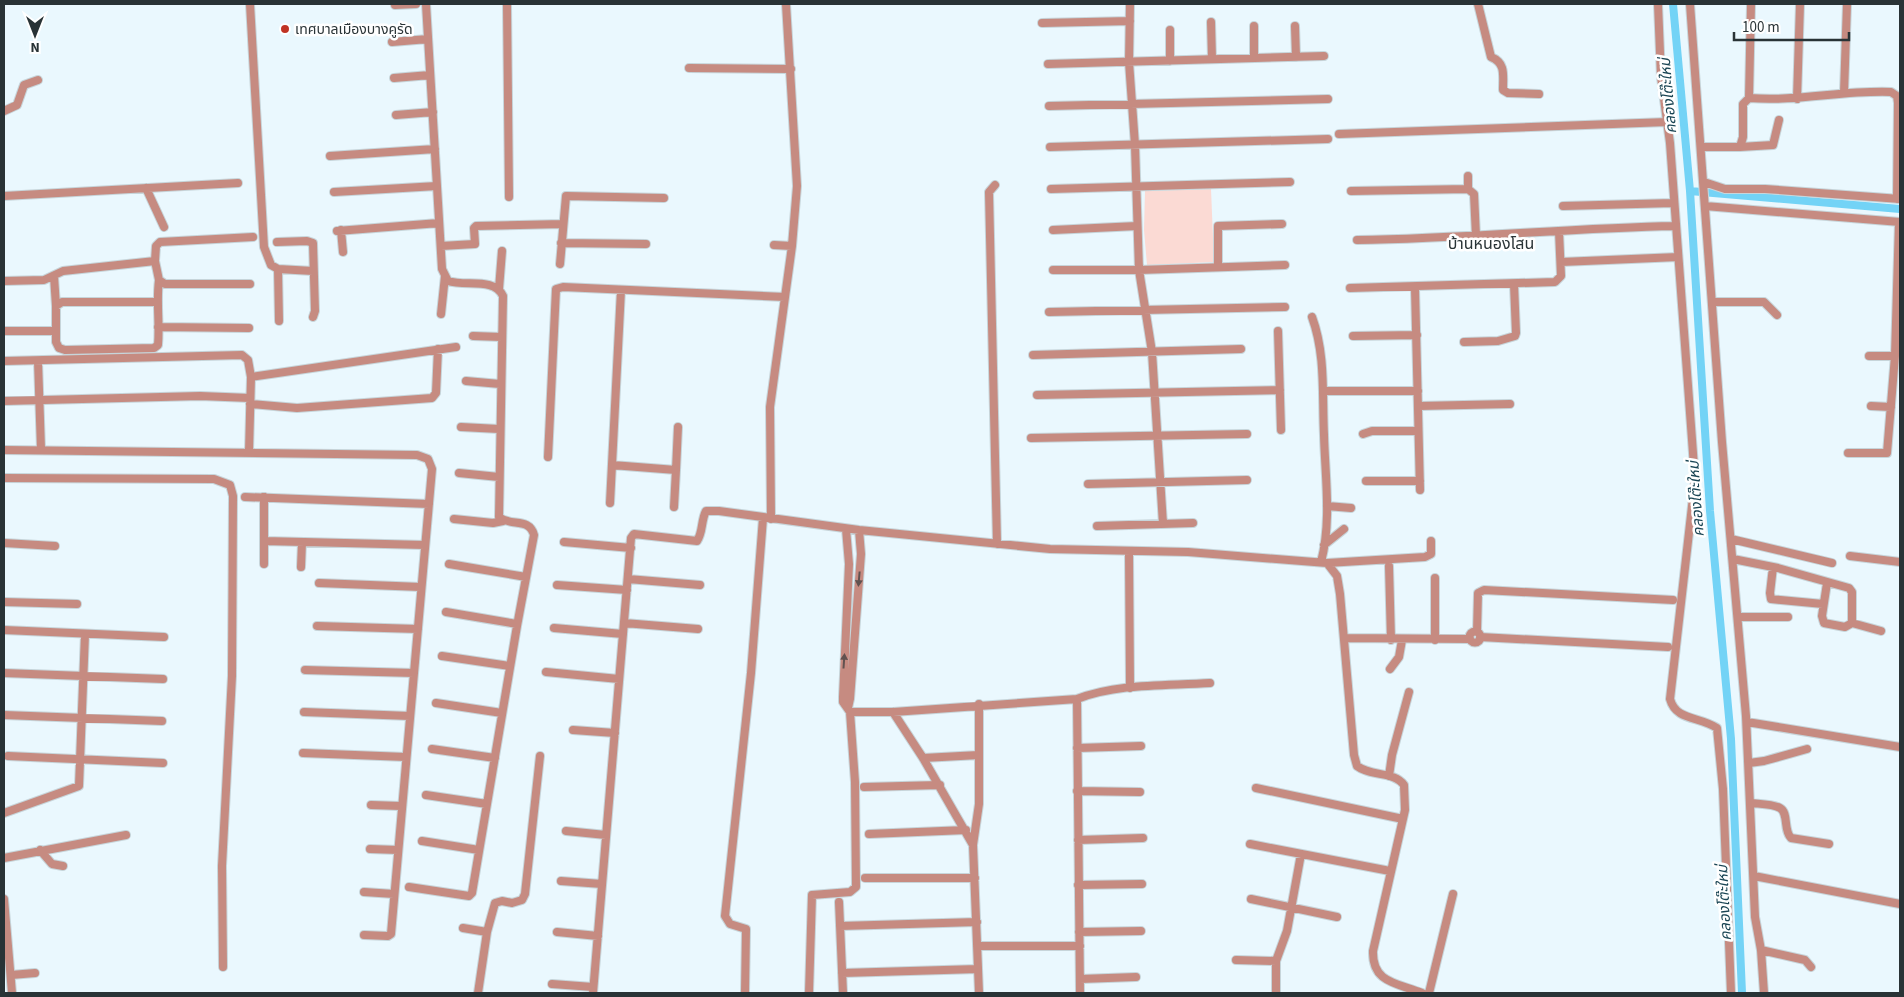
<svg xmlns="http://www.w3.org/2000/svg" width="1904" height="997" viewBox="0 0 1904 997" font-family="'Source Sans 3','Noto Sans Thai',sans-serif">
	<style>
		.green { fill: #fbdad4 }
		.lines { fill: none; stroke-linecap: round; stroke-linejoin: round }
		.canal { stroke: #73d3f6; stroke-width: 8 }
		.minor-casing { stroke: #c7d5da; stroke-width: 10 }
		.minor { stroke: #c68b81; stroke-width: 8 }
		.oneway { fill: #605250 }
		.poi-dot { fill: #c03324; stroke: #fff; stroke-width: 2 }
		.labels { text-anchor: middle; stroke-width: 5; stroke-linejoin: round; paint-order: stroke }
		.poi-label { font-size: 14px; fill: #293336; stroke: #fff; text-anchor: start }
		.water-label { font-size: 15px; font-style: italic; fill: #1a4554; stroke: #fff }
		.quarter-label { font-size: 16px; fill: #293336; stroke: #fff }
	</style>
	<rect width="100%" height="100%" fill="#eaf8fe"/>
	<path class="green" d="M1211,189L1214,262L1147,265L1144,230L1145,191Z"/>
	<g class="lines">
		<path class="canal" d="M1673,4L1690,191L1710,511L1731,739L1742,993
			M1690,191L1900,209"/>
		<g class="minor-casing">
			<path id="minor" d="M250,4L264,247L271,265L278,269L313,271
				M507,4L509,197
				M1130,4L1129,62L1135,145L1139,270L1152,352L1163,524
				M1478,4L1491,57C1506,63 1503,75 1503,90L1508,93L1539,94
				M1658,4L1661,77L1670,143L1695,480L1670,699C1676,721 1699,716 1717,728L1723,789L1731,993
				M1690,4L1722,442L1746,716L1755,917L1761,950L1764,993
				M395,5L416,4
				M1211,22L1212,59
				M1042,23L1130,21
				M1254,26V58
				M1295,26L1296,57
				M1170,30V61
				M392,42L428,39
				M1048,64L1324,56
				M689,68L791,69
				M394,78L430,75
				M1844,93L1847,4
				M1749,98L1751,4
				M1797,99L1800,4
				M1049,106L1328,99
				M4,111L17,105L24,85L38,80
				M396,115L433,112
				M1339,134L1667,122
				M1050,147L1328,139
				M1701,147H1740L1743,137V104L1749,98C1797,102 1843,90 1891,92L1897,96L1898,103L1897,199
				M1740,147L1773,145L1779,120
				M330,156L435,149
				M1468,176V189
				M1704,182L1725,189H1765L1900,199
				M995,185L989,192L997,544
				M146,188L164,227
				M1051,189L1290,182
				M1351,191L1468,189L1474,194L1476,236
				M334,192L437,186
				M4,196L238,183
				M1563,206L1673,203
				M1705,206L1900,222
				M341,230L343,252
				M1053,230L1137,226
				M337,231L439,223
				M1357,240C1464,239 1569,228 1675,226
				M277,242L307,241L313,243L315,311L313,317
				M561,243L646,244
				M774,245L792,246
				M441,246L475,244L474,228L476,226L563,224
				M1561,262L1678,257
				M560,264L566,196L664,198
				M1218,266V226L1282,224
				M278,269L279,321
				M1053,270H1139L1285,265
				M54,276L56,306
				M4,281L44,280L63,271L155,261
				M250,284H165L159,280L155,261L156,246L160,242L253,237
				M1350,288L1555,282L1561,276L1559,231
				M1415,288L1420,490
				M499,289L502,251
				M158,302H62L56,306V342L59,348L65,350L154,348L158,345C160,323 156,302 159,280
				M1712,302H1764L1777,315
				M1049,312L1285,307
				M441,314L445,276
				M1312,317C1326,355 1322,396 1324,435C1325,476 1332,521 1321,562
				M158,327L249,328
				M4,331H56
				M1278,331L1281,430
				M473,336L502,337
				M1353,336L1417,335
				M1464,342L1498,341L1515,336L1516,333L1514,284
				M1033,355L1241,349
				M1869,356H1895
				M4,361L242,355L248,360L251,377L249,452
				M38,361L41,449
				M251,377L456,347
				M466,381L500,384
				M1324,391H1418
				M1037,395L1280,390
				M4,401L200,396L250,398
				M250,404L297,408L432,398L436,393L438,349
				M1418,406L1510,404
				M1871,406L1891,407
				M461,427L499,429
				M1363,434L1372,431H1418
				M1031,438L1247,434
				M4,450L417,455L428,459L432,469L391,934L388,936L364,935
				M1848,453H1887L1895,356L1899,222
				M548,457L556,289L563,287L785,297
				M612,465L676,470L674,507
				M676,470L678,427
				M459,473L499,477
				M4,478L214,479L230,485L233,496L232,676L222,866L223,967
				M1366,481H1420
				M1088,484L1247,480
				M245,497L429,504
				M610,503L621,290
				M1327,506L1351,508
				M454,519L493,523L503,521
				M771,519L770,407L792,246L797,186L786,4
				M1097,526L1193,523
				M846,529L849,564L843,697V702L850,712H893L1077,699C1118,683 1167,686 1210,683
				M1731,539L1832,563
				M264,541L425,545
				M564,542L631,548
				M4,543L55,546
				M1324,545L1344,529
				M1129,552L1130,688
				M1850,556L1900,562
				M1733,559L1778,568L1849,588L1852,592V623L1881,631
				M1327,563L1425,557L1431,554V541
				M264,564V497
				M449,564L526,577
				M1389,566L1391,640
				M301,567L302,542
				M1773,567L1770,593L1771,599L1823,604
				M628,579L700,585
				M319,583L421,587
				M1827,583L1822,616L1824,623L1845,627L1852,623
				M557,585L627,590
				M4,602L77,604
				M446,612L517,624
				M1738,617H1788
				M624,623L698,629
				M317,626L418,629
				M554,628L623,634
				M4,630L164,637
				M1469.5 637a5.5 5.5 0 1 1 11 0a5.5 5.5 0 1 1-11 0Z
				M1477,632L1478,593L1484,590L1673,600
				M1480,637L1668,647
				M1344,638L1470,639
				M1435,640V578
				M442,656L510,666
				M1390,669L1399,657L1402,640
				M305,670L414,673
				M546,672L619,679
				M4,673L163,679
				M1077,699L1080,993
				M436,703L502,713
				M848,708L850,699L861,554L859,530
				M304,712L410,716
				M893,712L923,758L973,845L979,993
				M4,715L162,721
				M1747,722L1900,747
				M573,730L615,733
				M1077,748L1141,746
				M432,749L495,758
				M303,753L406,757
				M8,756L163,763
				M923,758L979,755
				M1749,763L1764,761L1807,749
				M1389,776L1392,755L1409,692
				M864,787L940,785
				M1256,788L1403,819
				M1077,791L1140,792
				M426,795L487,804
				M1751,803C1759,804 1773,804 1780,808C1789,813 1783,830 1791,838L1829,844
				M371,805L401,806
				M4,813L79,786L85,634
				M566,831L606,835
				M869,834L966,830
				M1078,840L1143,838
				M422,841L479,850
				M1250,844L1390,871
				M973,845L979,804V704
				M370,849L398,850
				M40,850L52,864L63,866
				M4,858L126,835
				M1754,876L1900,904
				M865,878H975
				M561,881L602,884
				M1078,885L1142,884
				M409,887L469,896L472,893L517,626L534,535C529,517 511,527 499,517L503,296C494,277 466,287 448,281L442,269L426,4
				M364,892L394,894
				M4,899L12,993
				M1251,899L1337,917
				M839,902L843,993
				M840,926L977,922
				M463,928L487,932
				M557,932L598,936
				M1079,932L1141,931
				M977,946H1080
				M1761,950L1805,960L1811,967
				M1236,960L1276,961
				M842,973L978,969
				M11,975L35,973
				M1080,979L1136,977
				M552,984L593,987
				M478,993L487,932L495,903L502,901L512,903L522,900L525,894L540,756
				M593,993L631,538L634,534L697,541C703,533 701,520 706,511H719L859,530L1050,549L1188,552L1327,563L1337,576L1340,594L1354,755L1357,766C1371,777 1394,771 1404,785L1405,810L1373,951C1372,983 1397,983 1422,993
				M745,993L746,929L730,924L725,916L751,673L763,518
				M809,993L812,895L850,892L856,887L855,782L850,712
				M1276,993V961L1287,931L1301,854
				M1429,993L1453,894"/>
		</g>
		<use href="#minor" class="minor"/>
	</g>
	<defs><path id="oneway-solid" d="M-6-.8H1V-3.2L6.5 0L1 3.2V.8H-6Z" transform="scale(1.25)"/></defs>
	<g class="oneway">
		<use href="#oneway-solid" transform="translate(859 579) rotate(95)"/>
		<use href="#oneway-solid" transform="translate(844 661) rotate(-86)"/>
	</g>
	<circle class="poi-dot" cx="285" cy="29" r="5"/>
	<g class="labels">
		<g class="poi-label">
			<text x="295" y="34">เทศบาลเมืองบางคูรัด</text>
		</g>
		<g class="water-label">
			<text transform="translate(1668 96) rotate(-95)" y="5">คลองโต๊ะใหม่</text>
			<text transform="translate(1696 499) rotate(-94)" y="5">คลองโต๊ะใหม่</text>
			<text transform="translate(1724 903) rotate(-93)" y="5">คลองโต๊ะใหม่</text>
		</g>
		<g class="quarter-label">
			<text x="1491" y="249">บ้านหนองโสน</text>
		</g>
	</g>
	<rect width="1904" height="997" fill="none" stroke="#293336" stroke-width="10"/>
	<g transform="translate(35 35) rotate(180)" stroke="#ffffff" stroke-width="4" paint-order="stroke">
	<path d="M0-4L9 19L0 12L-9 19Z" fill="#293336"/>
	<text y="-8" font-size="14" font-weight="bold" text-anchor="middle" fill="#293336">N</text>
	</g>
	<path d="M1734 32v8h115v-8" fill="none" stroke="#293336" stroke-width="2.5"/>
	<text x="1742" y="32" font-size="15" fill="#293336" stroke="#ffffff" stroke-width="4" paint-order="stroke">100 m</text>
</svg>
